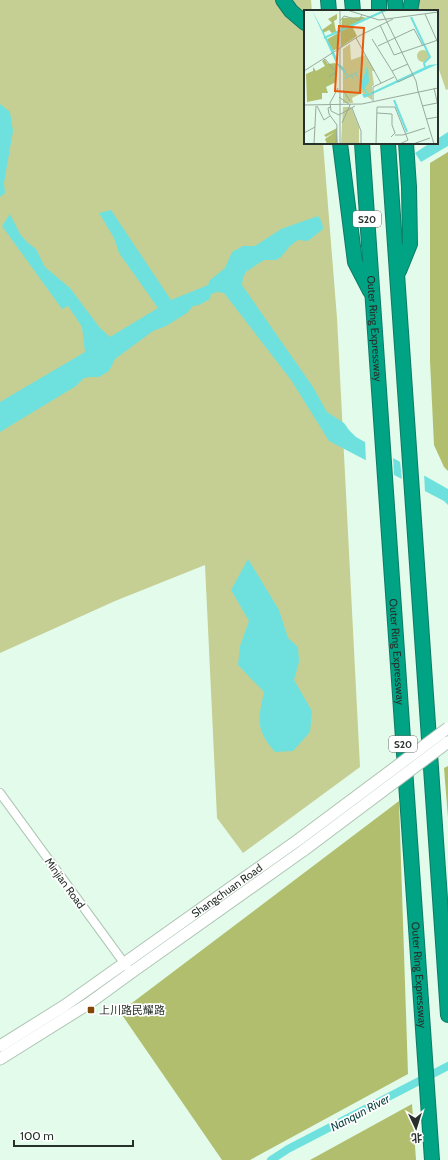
<svg xmlns="http://www.w3.org/2000/svg" width="448" height="1160" viewBox="0 0 448 1160" font-family="Cabin,'Noto Sans SC',sans-serif">
	<style>
		.green { fill: #c5cf93 }
		.forest { fill: #b1be6e }
		.water { fill: #6ee1de }
		.pier { fill: #e3fbea }
		.lines { fill: none; stroke-linecap: round; stroke-linejoin: round }
		.canal { stroke: #6ee1de; stroke-width: 8 }
		.street-casing { stroke: #aec5b5; stroke-width: 10 }
		.secondary-casing { stroke: #aec5b5; stroke-width: 13 }
		.highway-casing { stroke: #0e7b65; stroke-width: 16 }
		.street { stroke: #fff; stroke-width: 8 }
		.secondary { stroke: #fff; stroke-width: 11 }
		.highway { stroke: #01a385; stroke-width: 14 }
		.secondary-bridge-casing { stroke: #aec5b5; stroke-width: 13; stroke-linecap: butt }
		.secondary-bridge { stroke: #fff; stroke-width: 11 }
		.poi-dot { fill: #834702; stroke: #fff; stroke-width: 1.5 }
		.labels { text-anchor: middle; stroke-width: 3.5; stroke-linejoin: round; paint-order: stroke }
		.shield { fill: #fff; stroke: #686e6a; stroke-width: 1 }
		.shield-label { font-size: 10px; font-weight: bold; fill: #27302a }
		.street-label { font-size: 11px; fill: #27302a; stroke: #fff }
		.poi-label { font-size: 11px; fill: #27302a; stroke: #fff; text-anchor: start }
		.water-label { font-size: 12px; font-style: italic; fill: #124745; stroke: #fff }
		.inset-river { fill: none; stroke: #6ee1de; stroke-width: 2 }
		.inset-road { fill: none; stroke: #98aa9d; stroke-width: 1 }
		.view { fill: #e8590c; fill-opacity: 0.15; stroke: #e8590c; stroke-width: 2 }
		.inset-edge { fill: none; stroke: #27302a; stroke-width: 2 }
	</style>
	<rect width="100%" height="100%" fill="#e3fbea"/>
	<path class="green" d="M0,0H311L312,11H305V143H323L337,318L360,767L243,853L217,818L205,565L115,601L0,653Z
		M413,0H448V89L446,90L437,64V11H414Z"/>
	<path class="forest" d="M448,152V471L444,467L434,445L430,361V163Z
		M448,766V818L444,768Z
		M399,801L408,1074L250,1160H222L120,1012Z
		M412,1104L416,1160H310Z"/>
	<path class="water" d="M0,104L10,112L13,131L4,183L5,193L0,197Z
		M448,132V146L421,162L415,153L430,143H437V139Z
		M111,210L171,300L208,285L210,280L225,268L232,252L243,246H255L281,229L318,216L322,222L323,229L308,241L298,240L290,246L281,257L276,260H264L247,271L243,277L242,285L313,387L327,412L344,423L349,430L356,437L448,489V505L444,501L329,441L291,380L224,293L217,292L211,294L210,299L199,305L193,306L187,313L166,326L153,331L115,359L109,371L99,377H90L84,378L76,386L0,432V402L85,352L82,327L68,306L62,309L2,226L10,214L20,234L28,243L36,249L45,267L70,288L100,328L110,337L158,308L119,253L114,238L99,213Z
		M248,559L279,610L288,638L298,647L299,662L294,680L312,711L310,732L293,751L275,752C255,729 258,720 264,692L238,665L240,646L249,621L231,590Z"/>
	<path class="pier" d="M365,440L393,456L394,477L366,463Z
		M400,460L424,473L425,493L402,481Z"/>
	<g class="lines">
		<path class="canal" d="M271,1160L288,1149L448,1066"/>
		<g class="street-casing">
			<path id="street" d="M0,793L127,967"/>
		</g>
		<g class="secondary-casing">
			<g id="secondary">
				<path id="s1" d="M0,1046L64,1006L298,840"/>
				<path d="M0,1059L88,1004L132,972L304,850"/>
			</g>
		</g>
		<g class="highway-casing">
			<g id="highway">
				<path d="M283,0L291,11L305,23"/>
				<path d="M328,0L329,11"/>
				<path d="M352,0L353,11"/>
				<path d="M379,0V11"/>
				<path d="M395,0L396,11"/>
				<path d="M410,11L412,0"/>
				<path d="M340,143L355,262L370,291"/>
				<path id="s2" d="M362,143L432,1160"/>
				<path d="M388,143L448,1015"/>
				<path d="M399,271L410,244L409,187L406,143"/>
			</g>
		</g>
		<use href="#street" class="street"/>
		<use href="#secondary" class="secondary"/>
		<use href="#highway" class="highway"/>
		<g class="secondary-bridge-casing">
			<path id="secondary-bridge" d="M298,840L448,728
				M304,850L448,742"/>
		</g>
		<use href="#secondary-bridge" class="secondary-bridge"/>
	</g>
	<rect class="poi-dot" x="87" y="1006" width="8" height="8" rx="2"/>
	<g class="labels">
		<g class="shield">
			<rect x="353" y="211" width="28" height="16" rx="3"/>
			<rect x="389" y="736" width="28" height="16" rx="3"/>
		</g>
		<g class="shield-label">
			<text x="367" y="223">S20</text>
			<text x="403" y="748">S20</text>
		</g>
		<g class="street-label">
			<text dy="4" stroke="none"><textPath href="#s2" startOffset="186">Outer Ring Expressway</textPath></text>
			<text dy="4" stroke="none"><textPath href="#s2" startOffset="510">Outer Ring Expressway</textPath></text>
			<text transform="translate(65 883) rotate(54)" y="4">Minjian Road</text>
			<text dy="4" stroke="none"><textPath href="#s1" startOffset="275">Shangchuan Road</textPath></text>
			<text dy="4" stroke="none"><textPath href="#s2" startOffset="834">Outer Ring Expressway</textPath></text>
		</g>
		<g class="poi-label">
			<text x="99" y="1014">上川路民耀路</text>
		</g>
		<g class="water-label">
			<text transform="translate(360 1113) rotate(-28)" y="4">Nanqun River</text>
		</g>
	</g>
	<g transform="translate(304 10)">
		<rect width="134" height="134" fill="#e3fbea"/>
		<path d="M46,34L47,50L61,45L71,61H68L70,75L68,76V90L58,83L48,88L49,93H39V39ZM113 46a6 6 0 1 1 12 0a6 6 0 1 1-12 0ZM39,97H47L55,117V134H37Z" fill="#c5cf93"/>
		<path d="M33,4V9L30,11L32,22L28,23L25,20L19,23L18,20L28,13L24,9ZM38,8L59,7L62,8L37,20ZM48,16L53,26L37,37V21ZM34,23V38L29,41L22,30ZM21,50L24,54L31,53L33,55L32,72L22,77L24,83H18V89L3,92L2,64L9,61V57L12,61L21,56L18,51ZM33,118L34,134H23L21,129L31,122L22,127L20,125Z" fill="#b1be6e"/>
		<path d="M8,0L32,46L33,53L39,57L44,66L75,52L64,57L65,72L61,78L64,84L125,55L134,54L60,88L58,84H63L56,76L63,58L52,63L56,71L51,64L48,65L51,71L47,66L39,70L43,66L32,53Z" fill="#6ee1de"/>
		<path class="inset-river" d="M107,7L126,47L120,53L121,57M20,28L82,0M90,90L103,122"/>
		<path class="inset-road" d="M43,0L75,10L134,2M77,0L112,71L114,81M121,4L134,33M36,11L40,6L55,10L58,5M76,15L90,45L134,30M52,28L77,73M68,29L88,61L104,54M74,36L110,19L119,36M19,51L21,49L32,62L25,67M0,61L55,26L89,9M88,61L94,72L109,65M34,78L26,93L27,101L35,105L51,96M130,78L134,96M39,80L46,91M114,81L130,134M35,87L46,95L38,113M69,91V77L90,67M0,95L58,94L134,78M13,96L20,110L26,106M118,96L133,93M27,97L24,98L25,104L33,115L32,134M48,98L57,121V134M73,103L88,104V115L91,123L87,127M122,109L134,107M0,123L11,117M91,125H99L121,118M10,134L12,96M36,134V0M72,134L73,97H91L104,130L96,134M109,134L126,128"/>
		<path class="view" d="M35,16L60,18L56,83L31,81Z"/>
		<rect width="134" height="134" class="inset-edge"/>
	</g>
	<g transform="translate(416 1128) rotate(176)" stroke="#ffffff" stroke-width="3" paint-order="stroke">
	<path d="M0-3L7 15L0 10L-7 15Z" fill="#27302a"/>
	<text y="-6" font-size="11" font-weight="bold" text-anchor="middle" fill="#27302a">北</text>
	</g>
	<path d="M14 1140v6h119v-6" fill="none" stroke="#27302a" stroke-width="2"/>
	<text x="20" y="1140" font-size="12" fill="#27302a" stroke="#ffffff" stroke-width="3" paint-order="stroke">100 m</text>
</svg>
